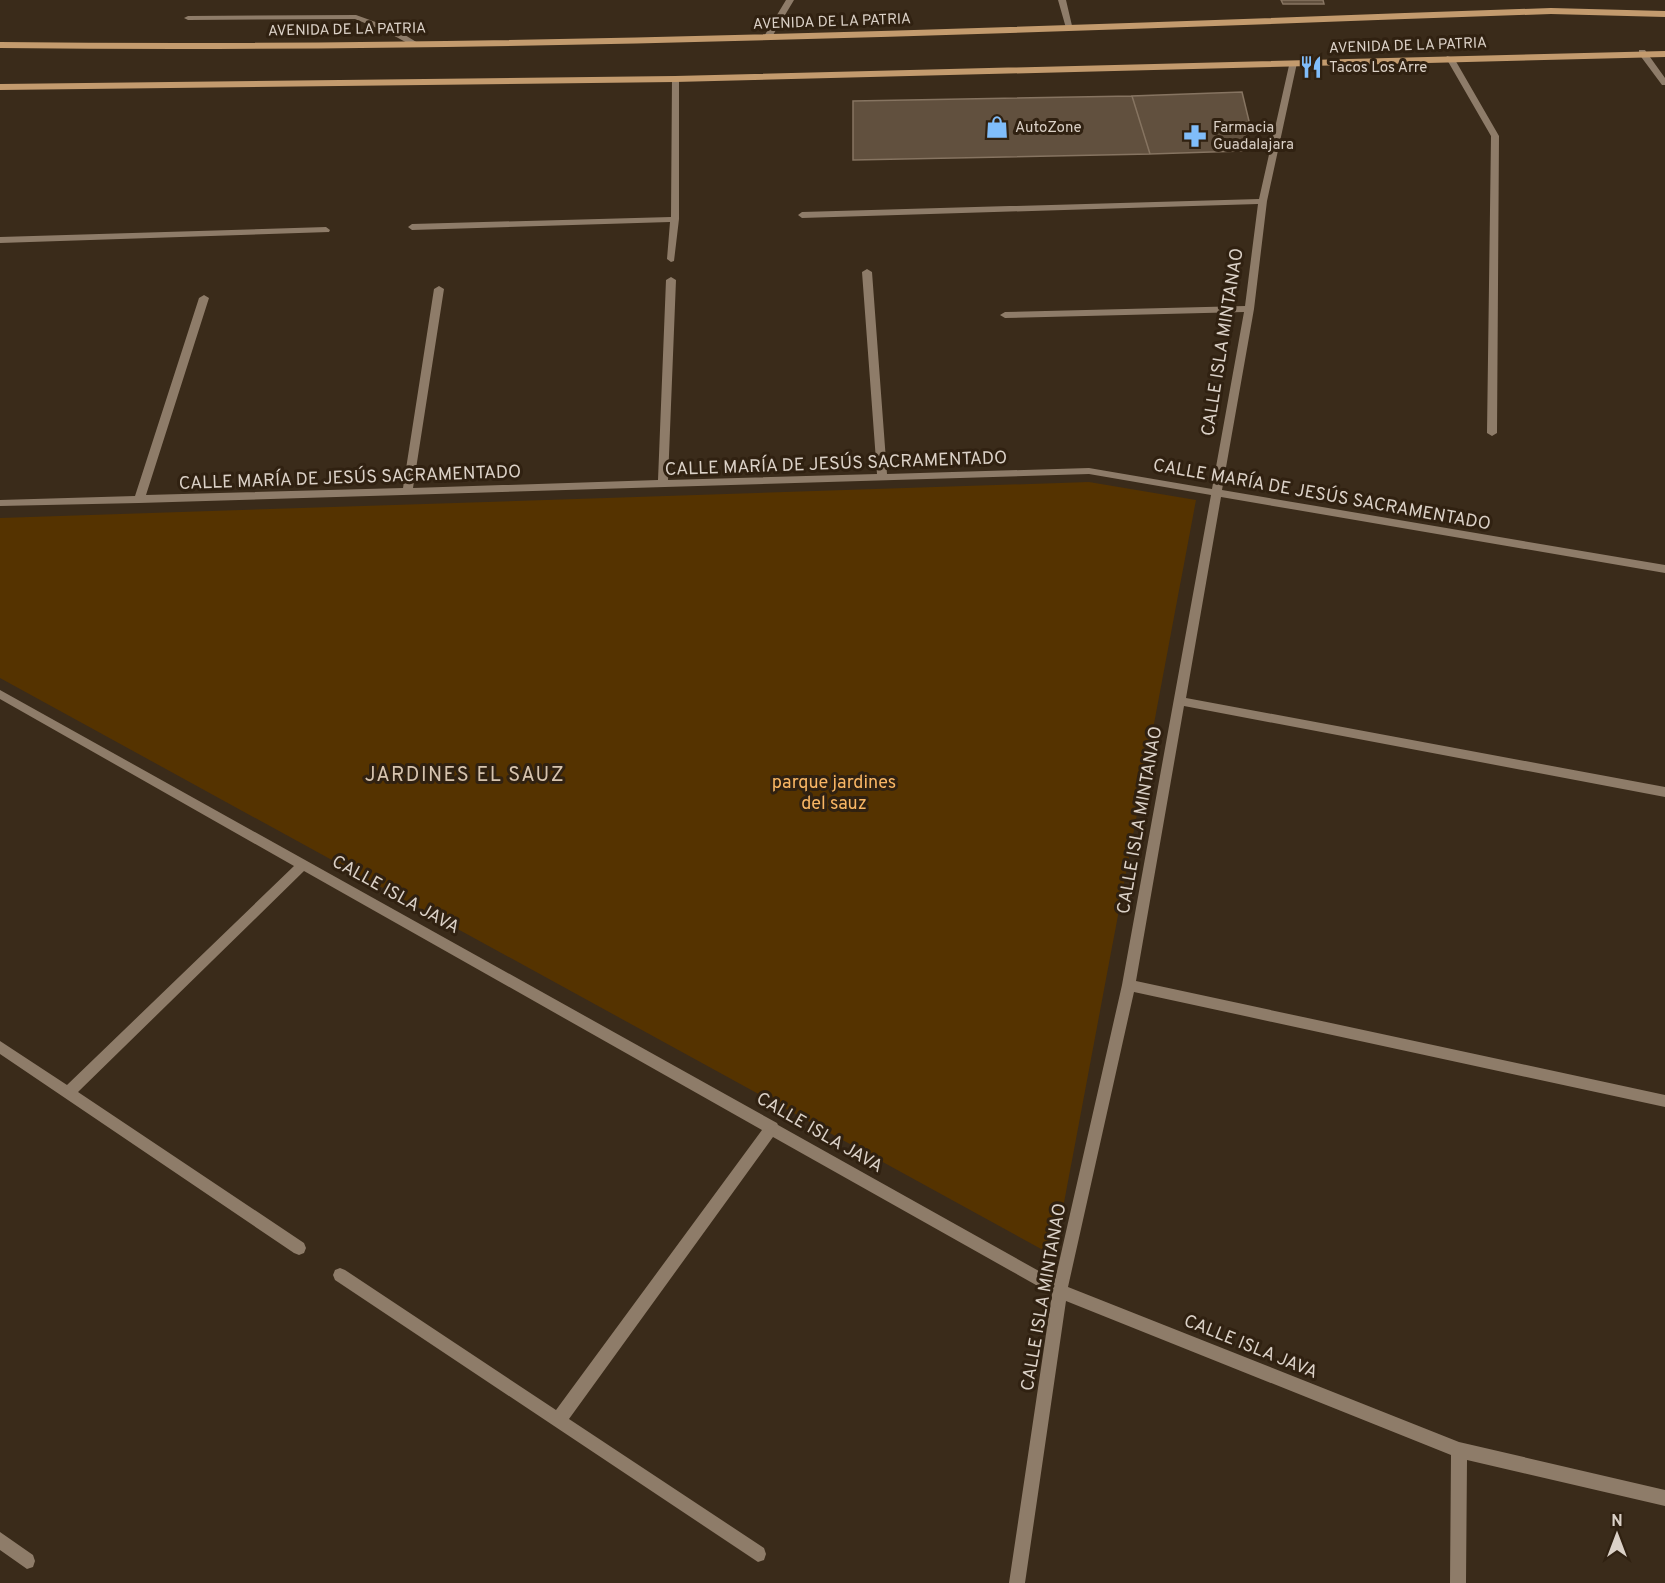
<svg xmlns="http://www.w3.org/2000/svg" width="1665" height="1583" viewBox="0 0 1665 1583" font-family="Overpass,sans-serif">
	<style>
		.green { fill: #530 }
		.building { fill: #61503e; stroke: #867461; stroke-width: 1.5 }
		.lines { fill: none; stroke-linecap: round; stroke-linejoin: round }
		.lane { fill: #8e7c69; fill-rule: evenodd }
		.street { fill: #8e7c69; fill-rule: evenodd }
		.primary { fill: #c39b6e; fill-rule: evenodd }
		.labels { text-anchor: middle; stroke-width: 6; stroke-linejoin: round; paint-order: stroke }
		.far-street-label { font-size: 15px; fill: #dbd1c7; stroke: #302111 }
		.far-poi-label { font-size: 15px; fill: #dbd1c7; stroke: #302111; text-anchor: start }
		.street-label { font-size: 18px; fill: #dbd1c7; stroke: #302111 }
		.park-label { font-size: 18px; fill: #f9b664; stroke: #302111 }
		.neighbourhood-label { font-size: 20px; letter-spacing: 1.5px; fill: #d7c4af; stroke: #302111 }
	</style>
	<rect width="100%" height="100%" fill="#3a2b1a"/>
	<path class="green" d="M1089,482L1196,500L1054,1256L0,678V518Z"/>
	<path class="building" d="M1281,0H1323L1324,4H1283Z
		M1242,92L1249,121L1242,151L1150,154L1132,96Z
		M1132,96L1150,154L853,160V101Z"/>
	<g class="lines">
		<path class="lane" d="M1058,0H1066L1073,30L1066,28Z
			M356,15L395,29L418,43L411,45L389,33L355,19L188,20L184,18L188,16Z"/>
		<path class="street" d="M786,0H794L770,40H764L763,38Z
			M1639,50H1645L1665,78V85H1662L1639,54Z
			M1447,56L1454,58L1499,136L1497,433L1492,436L1487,433L1491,136L1446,58Z
			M1290,61L1297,63L1267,201L1254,309L1222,490L1665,565V573L1221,497L1186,698L1665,787V797L1184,706L1136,981L1665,1095V1107L1134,992L1068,1287L1459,1442L1665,1490V1506L1467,1460L1466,1583H1450L1451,1455L1066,1301L1025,1583H1009L1052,1294L773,1137L569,1419L764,1548L766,1554L764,1560L758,1562L335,1280L333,1275L335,1270L340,1268L345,1270L556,1410L762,1130L304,871L78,1092L304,1243L306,1248L304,1253L299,1255L294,1253L0,1054V1041L67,1085L294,866L0,699V690L777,1123L778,1125L1055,1280L1122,985L1211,495L1089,474L139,503L0,506V500L135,496L199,298L204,295L209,298L146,495L403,488L434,289L439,286L444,289L413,488L658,480L666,280L671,277L676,280L668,480L877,474L862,272L867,269L872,272L887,474L1089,468L1212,489L1244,312L1005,318L1000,315L1005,312L1245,306L1258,204L802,218L798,215L802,212L1259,199Z
			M672,77L679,79V219L674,261L671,262L667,259L670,222L412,230L408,227L412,224L671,217Z
			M326,227L330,230L329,232L0,243V237Z
			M0,1532L33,1555L35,1561L33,1567L27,1569L0,1550Z"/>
		<path class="primary" d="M1551,8L1665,11V17L1551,14C1034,32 517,54 0,48V42C517,48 1034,26 1551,8Z
			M1665,51V57L675,82L0,90V84L675,76Z"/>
	</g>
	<defs>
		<g id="restaurant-bare" transform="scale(1.8)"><path d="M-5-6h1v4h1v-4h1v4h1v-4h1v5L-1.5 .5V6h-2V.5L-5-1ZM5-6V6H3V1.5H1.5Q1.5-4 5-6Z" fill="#80bdfa" stroke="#302111" stroke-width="2.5" paint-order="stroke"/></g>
		<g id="shop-bare" transform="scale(1.8)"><path d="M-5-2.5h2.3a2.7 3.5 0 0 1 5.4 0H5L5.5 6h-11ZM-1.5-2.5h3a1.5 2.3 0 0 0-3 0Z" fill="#80bdfa" stroke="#302111" stroke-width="2.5" paint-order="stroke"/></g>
		<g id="pharmacy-bare" transform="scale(1.8)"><path d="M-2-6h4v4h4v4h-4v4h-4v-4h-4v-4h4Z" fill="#80bdfa" stroke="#302111" stroke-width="2.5" paint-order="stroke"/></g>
	</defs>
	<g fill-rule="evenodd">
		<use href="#restaurant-bare" x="1311" y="67"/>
		<use href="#shop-bare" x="997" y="127"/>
		<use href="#pharmacy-bare" x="1195" y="136"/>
	</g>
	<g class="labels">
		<g class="far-street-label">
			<text transform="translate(832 21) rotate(-2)" y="5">AVENIDA DE LA PATRIA</text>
			<text transform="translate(347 29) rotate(-1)" y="5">AVENIDA DE LA PATRIA</text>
			<text transform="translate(1408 45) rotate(-2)" y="5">AVENIDA DE LA PATRIA</text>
		</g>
		<g class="far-poi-label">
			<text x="1329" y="72">Tacos Los Arre</text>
			<text x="1015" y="132">AutoZone</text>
			<text x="1213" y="132">Farmacia<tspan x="1213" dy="17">Guadalajara</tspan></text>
		</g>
		<g class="street-label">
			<text transform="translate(1222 342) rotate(-81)" y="6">CALLE ISLA MINTANAO</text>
			<text transform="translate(836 463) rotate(-2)" y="6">CALLE MARÍA DE JESÚS SACRAMENTADO</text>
			<text transform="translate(350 477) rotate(-2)" y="6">CALLE MARÍA DE JESÚS SACRAMENTADO</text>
			<text transform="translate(1322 494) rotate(10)" y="6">CALLE MARÍA DE JESÚS SACRAMENTADO</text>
			<text transform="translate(1139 820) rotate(-80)" y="6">CALLE ISLA MINTANAO</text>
			<text transform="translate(396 894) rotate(29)" y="6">CALLE ISLA JAVA</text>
			<text transform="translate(820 1132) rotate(30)" y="6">CALLE ISLA JAVA</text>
			<text transform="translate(1043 1297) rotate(-80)" y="6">CALLE ISLA MINTANAO</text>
			<text transform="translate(1251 1346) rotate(22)" y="6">CALLE ISLA JAVA</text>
		</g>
		<g class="park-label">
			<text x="834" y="788">parque jardines<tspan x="834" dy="21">del sauz</tspan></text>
		</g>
		<g class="neighbourhood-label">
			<text x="465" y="781">JARDINES EL SAUZ</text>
		</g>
	</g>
	<g transform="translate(1617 1535)" stroke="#302111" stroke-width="4.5" paint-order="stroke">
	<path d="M0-4.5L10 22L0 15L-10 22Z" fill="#dbd1c7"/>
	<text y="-9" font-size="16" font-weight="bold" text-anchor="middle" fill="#dbd1c7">N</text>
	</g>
</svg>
